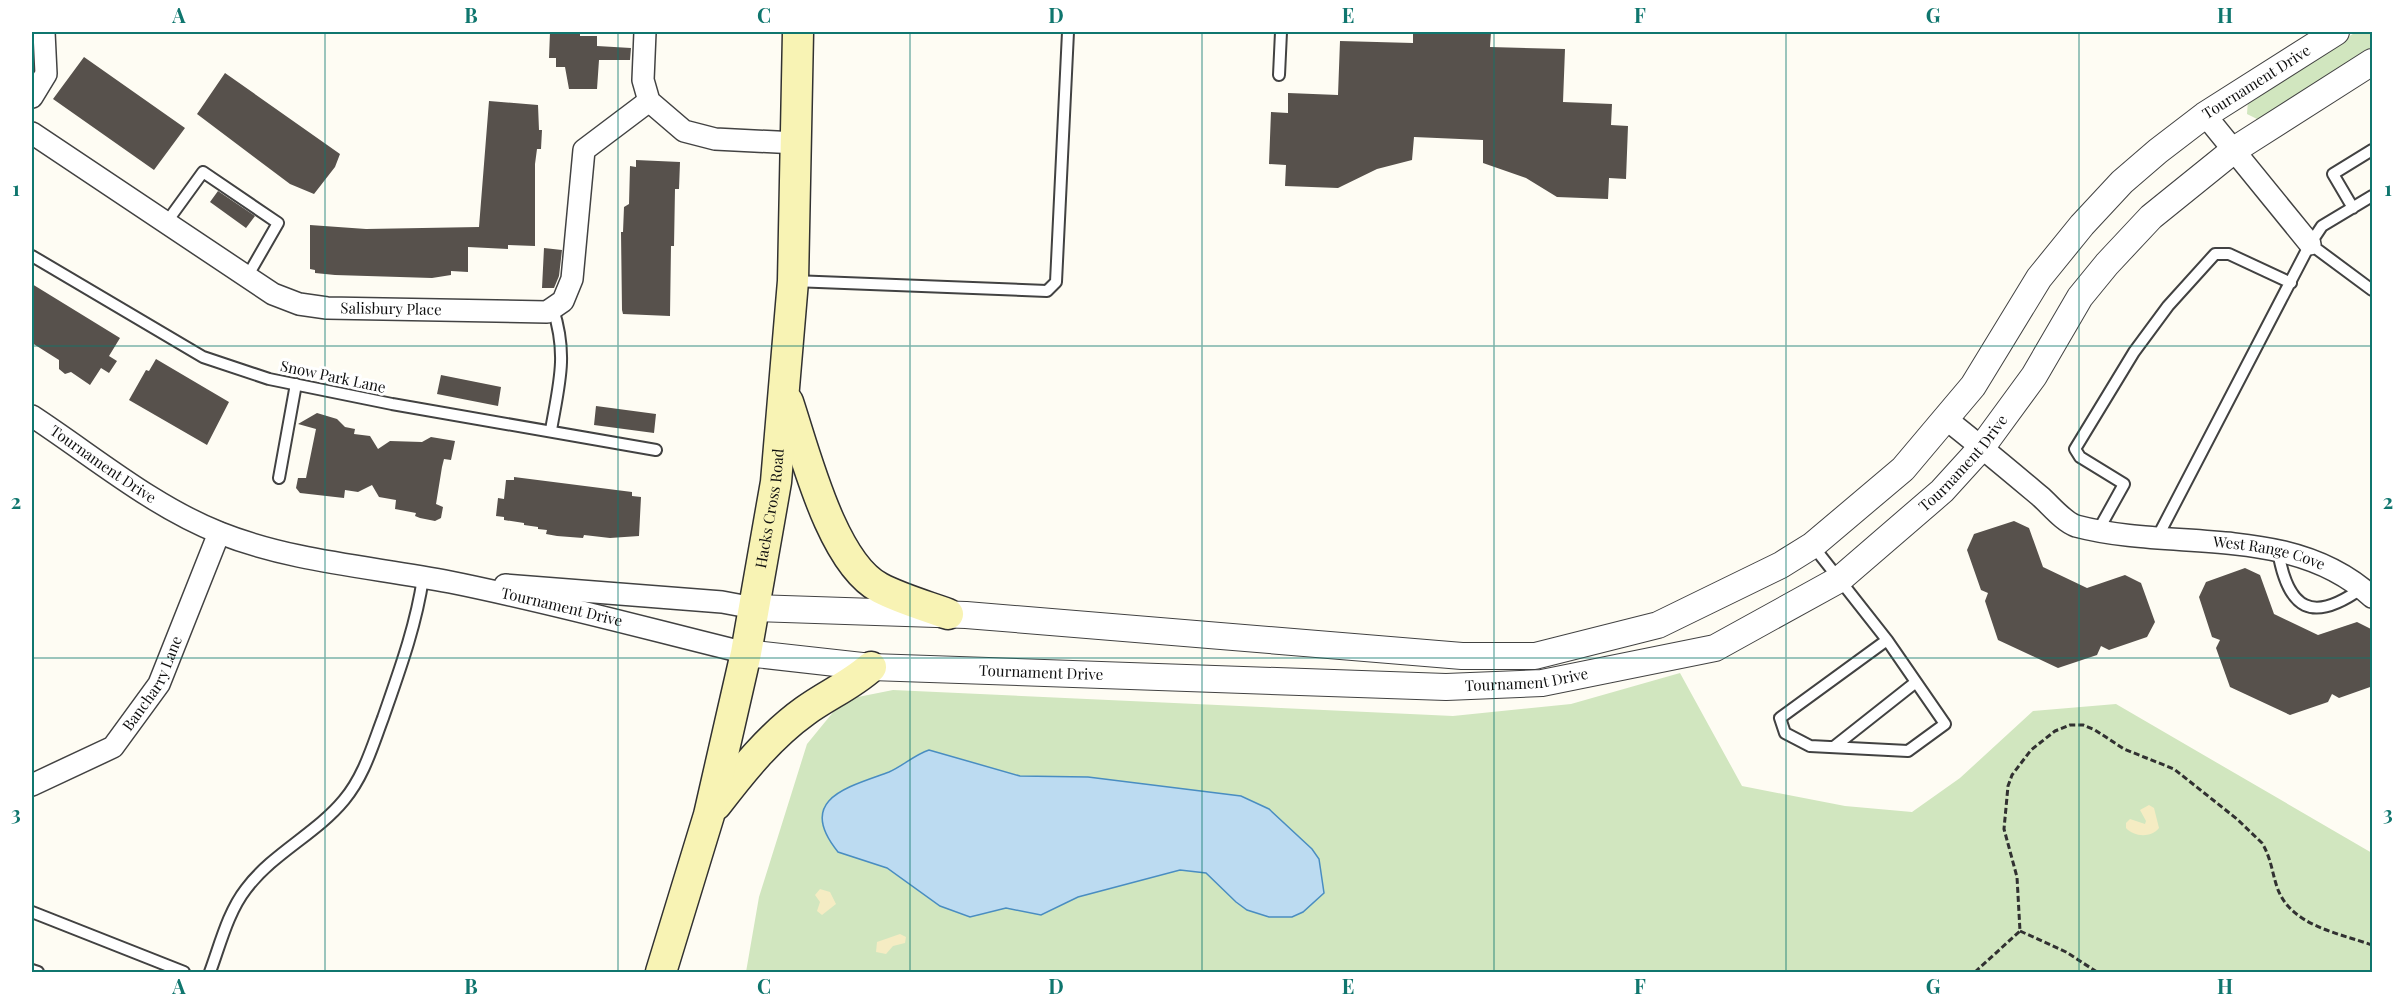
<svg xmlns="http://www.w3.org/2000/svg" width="2404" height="1004" viewBox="0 0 2404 1004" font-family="'Playfair Display',serif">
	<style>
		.green { fill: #d1e6bf }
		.sand { fill: #f5ecc3 }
		.water { fill: #bcdbf1; stroke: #498dc1; stroke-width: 1.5 }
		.building { fill: #57514c }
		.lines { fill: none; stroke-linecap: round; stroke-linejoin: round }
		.service-casing { stroke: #424242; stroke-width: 14 }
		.minor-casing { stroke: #424242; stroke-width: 24 }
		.tertiary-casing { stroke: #424242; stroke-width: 28 }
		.secondary-casing { stroke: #313131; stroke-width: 33 }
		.path { stroke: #313131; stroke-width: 3; stroke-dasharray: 6 3; stroke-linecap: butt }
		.service { stroke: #fff; stroke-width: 10 }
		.minor { stroke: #fff; stroke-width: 21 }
		.tertiary { stroke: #fff; stroke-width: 26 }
		.secondary { stroke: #f8f3b4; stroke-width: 30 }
		.grid { fill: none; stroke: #0f766e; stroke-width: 1.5; stroke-opacity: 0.55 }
		.labels { text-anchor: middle; stroke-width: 6; stroke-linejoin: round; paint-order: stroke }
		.street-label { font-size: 15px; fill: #0f0f0f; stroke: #fff }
		.neatline { fill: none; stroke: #0f766e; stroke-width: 2 }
		.grid-label { font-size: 20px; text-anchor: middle; font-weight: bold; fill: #0f766e }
	</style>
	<rect width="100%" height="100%" fill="#fefcf3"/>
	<path class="green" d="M2356,32H2372V49L2259,120L2247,114L2248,100Z
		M1680,673L1742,786L1845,806L1912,812L1960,778L2033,711L2116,704L2372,853V972H746L759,897L807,744L843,700L893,690L1453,716L1571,704Z"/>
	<path class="sand" d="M2149,805L2154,808L2159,828C2151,838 2134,837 2126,828V823L2130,819L2145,824L2146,821L2140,810Z
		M820,889L830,892L836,904L822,915L817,911L820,902L815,895Z
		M900,934L906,937L905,943L893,946L886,954L876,952L877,942Z"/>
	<path class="water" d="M929,750L1020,776L1088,777L1241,796L1269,809L1312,849L1319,859L1324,893L1303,912L1292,917H1269L1247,910L1236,902L1206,873L1180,870L1078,897L1041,915L1006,908L970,917L940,906L887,868L838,852C795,799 848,787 889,772C903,766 914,755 929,750Z"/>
	<path class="building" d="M550,32H580V36H597V46L631,48L630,60H599L597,89H569L565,67H556V58H549Z
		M1413,32H1491L1490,47L1565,49L1563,102L1612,104L1611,125L1628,126L1626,179L1609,178L1608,199L1557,197L1526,178L1483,163V140L1414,137L1412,160L1377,169L1338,188L1285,186L1286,165L1269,164L1271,112L1288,113V93L1338,95L1340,41L1413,43Z
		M84,57L185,128L154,170L53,99Z
		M225,73L340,154L335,167L314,194L290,184L197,114Z
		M489,101L538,105L539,130H542L541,149H537L535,164V246L508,245V249L468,247V272L451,271V275L432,278L335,275L315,273V270L310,269V225L366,229L479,227Z
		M636,160L680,162L679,189H675L674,246H671L670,316L623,314L622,310L621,232H623L624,207L629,204L630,166L636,167Z
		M218,191L255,216L246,228L210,202Z
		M544,248L562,250L559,276L554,288H542Z
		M32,284L120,338L109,356L117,361L109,373L101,368L90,385L71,372L65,374L59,369V360L32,343Z
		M156,359L229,402L207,445L129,400L146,370L149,371Z
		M441,375L501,387L498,406L437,394Z
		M596,406L656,414L654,433L594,425Z
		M317,413L337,419L345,427L355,429L354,434L370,436L378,449L390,441L422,442L431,437L455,441L451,460L444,459L442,467L436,504L443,507L441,518L435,521L420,518L415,516L416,513L395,509L396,500L379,497L372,485L358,492L345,490L344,498L300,493L296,488L298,478H306L316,429L298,424Z
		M514,477L632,492V496L641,497L639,536L610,538L584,535L583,538L557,536L546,534L547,530L538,529V527L524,525V523L504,520V517L496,516L498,498L504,499L506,480H514Z
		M2014,521L2029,528L2043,567L2087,588L2125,575L2141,583L2155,622L2147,637L2109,650L2101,646L2097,655L2058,668L1998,640L1985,601L1988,593L1981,590L1967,550L1974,534Z
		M2245,568L2260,575L2274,614L2318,635L2357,622L2373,630V686L2339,698L2332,694L2328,702L2290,715L2230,687L2216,648L2220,640L2212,637L2199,597L2206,582Z"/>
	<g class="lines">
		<g class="service-casing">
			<path id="service" d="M1279,75L1281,32
				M2353,208L2333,174L2372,150
				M166,223L203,172L278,223L247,277
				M2310,244L2372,290
				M32,256L203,357L269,379L392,404L656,450
				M793,281L1047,291L1056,282L1068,32
				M551,430C559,384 568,355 553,309
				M279,478L296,384
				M2099,529L2124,484L2080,457L2075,449L2134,352L2168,306L2215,254H2229L2291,283
				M2157,538L2310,244L2322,226L2372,196
				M1813,546L1887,640L1945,724L1908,751L1810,746L1785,733L1780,718L1887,640
				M2278,551C2288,610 2312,624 2362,588
				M1835,746L1916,682
				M32,912L184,972
				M32,970L38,972
				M210,972C220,945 228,912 246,889C273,853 316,834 344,800C364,776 372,747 383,718C399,672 416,626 423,578"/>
		</g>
		<g class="minor-casing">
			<g id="minor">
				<path d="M645,32L643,80L649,101L684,131L715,139L797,143"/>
				<path d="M32,97L46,74L44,32"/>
				<path d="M2205,115L2310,244"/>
				<path id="s1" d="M32,133L273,294L299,304L327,308L547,312L563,301L572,279L584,150L649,101"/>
				<path id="s2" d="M32,416C93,456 152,506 220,533C293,562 374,567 450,582C550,602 648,629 746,653"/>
				<path id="s3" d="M1946,419C1978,444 2010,471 2041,497C2051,506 2064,522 2076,526C2174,552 2292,523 2372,597"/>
				<path d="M505,585L722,602L754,608"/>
				<path id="s4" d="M32,785L113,747L159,684L219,533"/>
			</g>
		</g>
		<g class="tertiary-casing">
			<g id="tertiary">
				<path id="s5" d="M754,608L966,615L1462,656H1535L1658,625L1781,565L1813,545L1903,469L1973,386L2039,278L2082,225L2122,182L2158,151L2205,115L2336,32"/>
				<path id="s6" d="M746,653L871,667L1446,687L1542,683L1715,648L1840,579L1942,491L1982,447L2034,376L2080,297L2107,264L2151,217L2234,150L2372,62"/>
			</g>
		</g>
		<g class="secondary-casing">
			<g id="secondary">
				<path d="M788,402C805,453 832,563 880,588C901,599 926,606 948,614"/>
				<path d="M716,805C742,771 770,736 805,711C827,695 851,685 871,667"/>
				<path id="s7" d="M661,972L709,815L746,653L776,482L793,281L798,32"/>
			</g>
		</g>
		<path class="path" d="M2020,931L2066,952L2097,972
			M865,972H884
			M1975,972L2020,931L2017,877L2004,829L2008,786L2012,775L2031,750L2055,731L2070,725H2083L2095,730L2124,749L2174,769L2237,819L2262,843C2271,858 2272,872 2277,887C2290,926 2339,933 2372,945"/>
		<use href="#service" class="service"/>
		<use href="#minor" class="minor"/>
		<use href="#tertiary" class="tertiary"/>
		<use href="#secondary" class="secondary"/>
	</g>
	<path class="grid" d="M325,32V972M618,32V972M910,32V972M1202,32V972M1494,32V972M1786,32V972M2079,32V972M32,346H2372M32,658H2372"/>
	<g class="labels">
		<g class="street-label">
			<text dy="5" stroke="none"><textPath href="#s5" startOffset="1732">Tournament Drive</textPath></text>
			<text dy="5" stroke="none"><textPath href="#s1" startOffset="410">Salisbury Place</textPath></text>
			<text transform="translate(333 377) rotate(12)" y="5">Snow Park Lane</text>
			<text dy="5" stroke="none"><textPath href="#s6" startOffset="1286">Tournament Drive</textPath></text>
			<text dy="5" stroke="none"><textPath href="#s2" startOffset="86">Tournament Drive</textPath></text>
			<text dy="5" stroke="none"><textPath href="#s7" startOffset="477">Hacks Cross Road</textPath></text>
			<text dy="5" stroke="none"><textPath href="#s3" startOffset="364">West Range Cove</textPath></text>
			<text dy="5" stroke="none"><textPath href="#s2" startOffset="572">Tournament Drive</textPath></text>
			<text dy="5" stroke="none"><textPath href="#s6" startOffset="296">Tournament Drive</textPath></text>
			<text dy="5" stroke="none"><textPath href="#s6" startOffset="782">Tournament Drive</textPath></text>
			<text dy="5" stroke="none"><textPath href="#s4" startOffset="165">Bancharry Lane</textPath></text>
		</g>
	</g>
	<rect width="2404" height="1004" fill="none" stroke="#ffffff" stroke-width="66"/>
	<rect x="33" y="33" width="2338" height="938" class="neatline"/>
	<g class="grid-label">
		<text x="179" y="23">A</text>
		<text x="471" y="23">B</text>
		<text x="764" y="23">C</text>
		<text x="1056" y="23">D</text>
		<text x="1348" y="23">E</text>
		<text x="1640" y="23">F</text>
		<text x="1933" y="23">G</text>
		<text x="2225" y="23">H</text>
		<text x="16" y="196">1</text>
		<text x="2388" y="196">1</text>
		<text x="16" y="509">2</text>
		<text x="2388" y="509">2</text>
		<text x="16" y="821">3</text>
		<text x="2388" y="821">3</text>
		<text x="179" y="994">A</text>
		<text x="471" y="994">B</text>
		<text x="764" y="994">C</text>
		<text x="1056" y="994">D</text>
		<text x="1348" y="994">E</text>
		<text x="1640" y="994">F</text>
		<text x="1933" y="994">G</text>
		<text x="2225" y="994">H</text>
	</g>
</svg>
